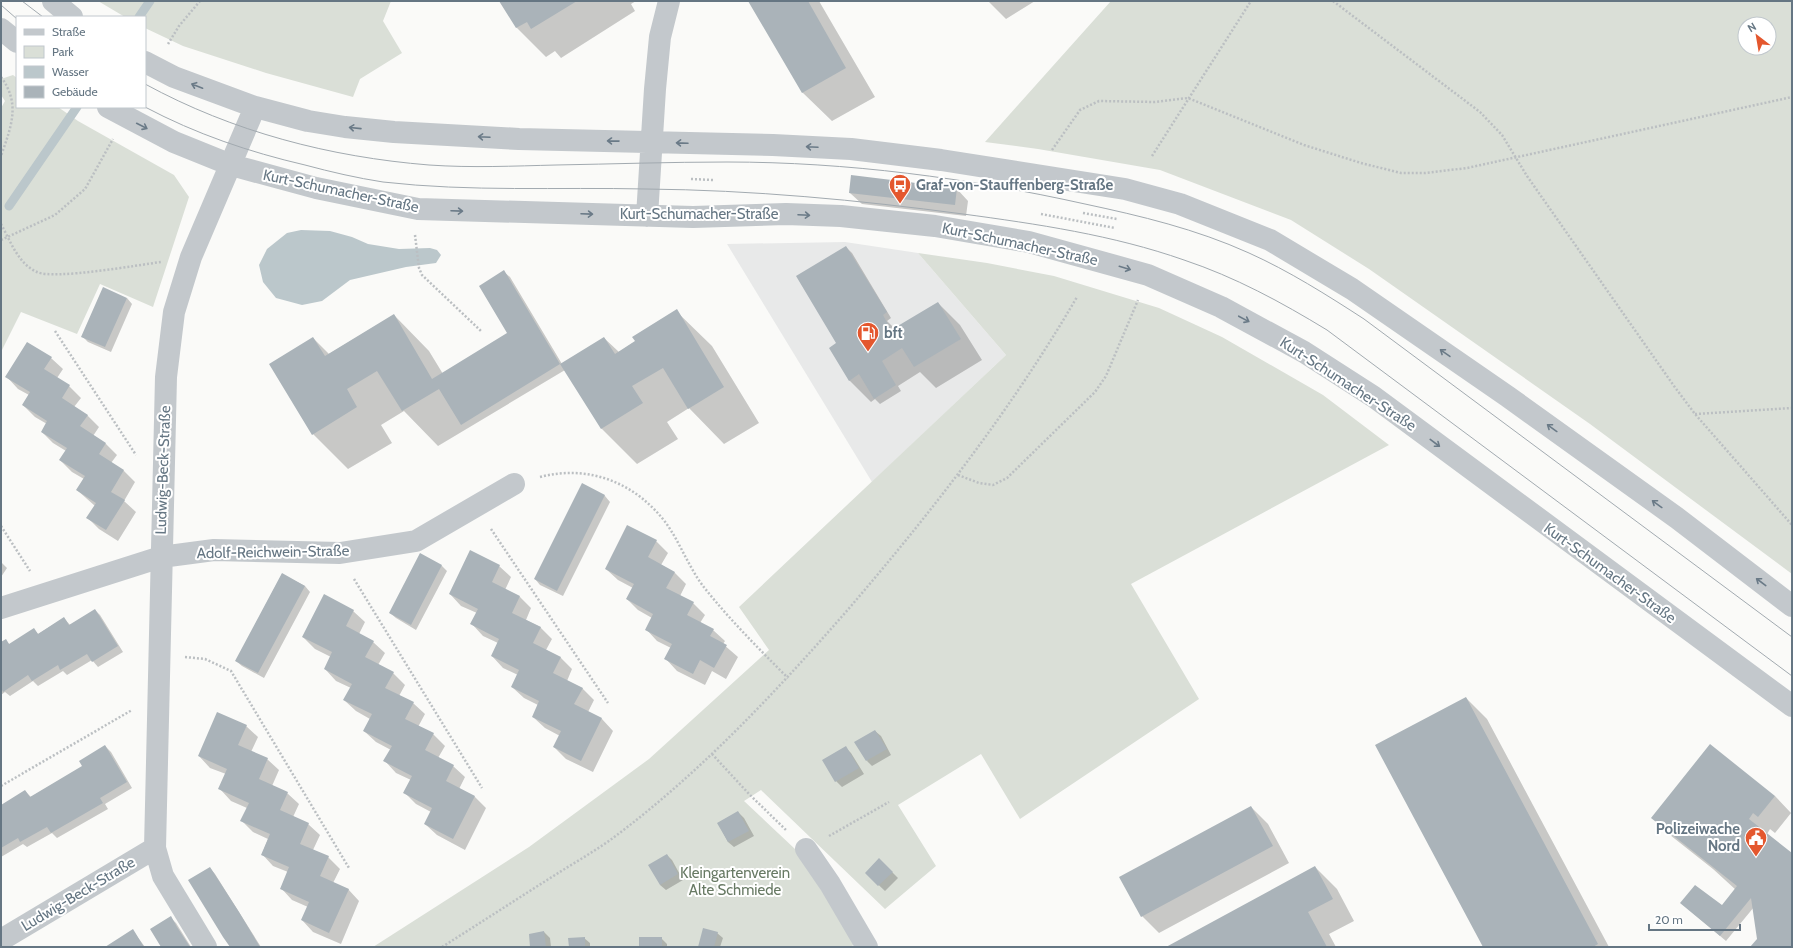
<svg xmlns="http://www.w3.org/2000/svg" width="1793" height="948" viewBox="0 0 1793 948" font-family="Cabin,sans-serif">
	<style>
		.built { fill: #e8e9e9 }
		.green { fill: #dadfd7; fill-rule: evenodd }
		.water { fill: #bbc7cb }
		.shadow { fill: #0003 }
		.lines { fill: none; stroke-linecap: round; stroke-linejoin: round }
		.stream { stroke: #bbc7cb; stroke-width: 9 }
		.building { fill: #aab3b9 }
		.path { stroke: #bbbfc2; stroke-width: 2.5; stroke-dasharray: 2 2; stroke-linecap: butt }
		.minor { stroke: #c3c8cc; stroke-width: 22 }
		.tram { stroke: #a2aab0; stroke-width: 1 }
		.oneway { stroke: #6a7a87 }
		.labels { text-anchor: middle; stroke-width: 4; stroke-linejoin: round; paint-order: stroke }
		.poi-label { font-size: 15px; font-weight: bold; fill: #657683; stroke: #fff; text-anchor: start }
		.street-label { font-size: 15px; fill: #657683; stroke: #fff }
		.park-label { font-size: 15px; fill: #687a64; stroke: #fff }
	</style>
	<rect width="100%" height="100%" fill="#fafaf8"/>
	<path class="built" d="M845,242L918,253L1006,355L872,482L727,244Z"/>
	<path class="green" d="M98,1H391L383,21L402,53L360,79L353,97L266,73L183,46L145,28V17H125Z
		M1111,1H1792V574L1590,424L1369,269L1291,220L1160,170L1038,149L985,142ZM1745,24H1769V48H1745Z
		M13,75L17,78V107H58L78,121L174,175L189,197L153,307L100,284L77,334L21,312L1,352V108L5,101L1,95V79Z
		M918,253L987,263L1054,276L1159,308L1222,337L1323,395L1389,445L1131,584L1199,699L1020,819L981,754L898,805L936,866L885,909L761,790L744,801L795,849L856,944L850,947H373L529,847L649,759L769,650L739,607L1006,355Z"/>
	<path class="water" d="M301,230L330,231L352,237L368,244L399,249L430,248L437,250L441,255L436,263L406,267L350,280L322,301L302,305L276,298L263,282L259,265L267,249L287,233Z"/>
	<path class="shadow" d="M500,1H636L631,4L635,11L561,58L555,51L546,57L517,28Z
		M750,1H819L875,97L832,121L803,93Z
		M988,1H1035L1006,19Z
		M957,189L968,201L966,216L862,204L850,193Z
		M846,247L852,253L891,318L887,321L895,329L938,303L960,325L982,360L936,388L920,372L898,386L901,391L880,404L875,399L871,402L849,380L838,343Z
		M504,272L510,277L562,364L604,338L619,352L636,341L676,311L712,346L759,423L724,444L689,408L667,422L678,439L637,464L602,429L565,370L438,446L404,411L381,425L392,443L348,469L313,434V338L329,354L394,315L429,351L443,374L509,333Z
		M127,298L132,304L111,352L88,342L82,336Z
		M51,358L63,369L57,378L69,386L81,398L74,407L87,415L99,427L93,436L106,444L117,455L111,463L124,471L135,482L124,501L136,512L118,541L99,529L88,518L95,506L77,490L84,479L72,472L60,460L66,451L53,443L42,432L47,424L35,417L23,405L29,395L18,389L7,377Z
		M582,485L605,496L610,502L563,596L540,585L535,579Z
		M656,541L668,553L661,565L675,573L686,584L680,596L693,603L705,615L700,623L713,630L725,641L723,644L738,657L726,679L712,671L705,685L677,671L666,659L671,648L657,641L646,629L652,618L638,610L627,599L633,588L618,580L606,569Z
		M421,555L442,566L447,571L416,630L396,618L390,613Z
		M1,562L7,568L1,577Z
		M499,566L511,577L505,590L520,597L531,608L526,620L540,627L552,639L546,650L561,658L572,669L567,681L582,688L594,700L588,712L602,719L613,731L593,772L566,759L554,747L560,736L545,728L533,717L538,705L524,698L512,687L518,675L503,668L492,656L498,643L483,636L472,624L477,613L461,606L450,594Z
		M282,574L305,586L310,592L264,678L242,666L236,661Z
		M95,610L100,615L123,652L98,667L92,660L67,675L63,671L38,686L33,681L10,696L5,692L1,695V643L5,640L10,645L34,630L38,634L64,618L70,625Z
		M353,611L365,622L359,634L373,642L385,653L378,665L393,673L405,685L399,696L413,703L425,714L418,727L433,734L445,746L438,758L453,766L465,777L459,789L475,797L486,808L465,850L437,835L425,824L431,812L416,804L404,792L411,780L396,773L385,761L391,750L376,742L364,731L370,719L356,711L344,700L351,688L336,681L325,669L331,657L315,649L303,637Z
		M1466,698L1487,719L1609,947H1485Z
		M246,726L258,737L251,752L267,759L279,770L272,786L287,793L299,804L293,817L308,824L320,835L313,850L328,857L340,869L333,883L348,889L359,901L341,944L313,932L302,920L308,907L292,900L281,888L288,872L273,866L262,854L268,839L253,832L242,821L247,808L231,801L220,789L226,774L210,768L199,756Z
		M875,731L881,736L891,755L872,766L867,761Z
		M105,746L111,752L132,788L105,804L108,809L57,838L52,833L27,847L23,844L1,857V806L25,791L31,797L84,766Z
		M845,747L851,753L864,774L842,787L836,781Z
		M1775,796L1791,813L1775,833L1770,829L1767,834L1792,854V947H1752L1758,940L1754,907L1726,941L1681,903L1722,907L1736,890L1713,869L1670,835L1653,818Z
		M1251,807L1268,824L1289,863L1159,933L1142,916Z
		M738,812L744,818L754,836L734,847L728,842L718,823Z
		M667,855L672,860L683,880L666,890L660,885Z
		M879,859L898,878L885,891L866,873Z
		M1315,867L1337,889L1354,921L1329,934L1336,947H1168Z
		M210,868L215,874L261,947H231Z
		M171,918L176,923L191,947H162Z
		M133,931L145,947H107Z
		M544,932L550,938L551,947H531Z
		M717,933L723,938L720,947H699Z
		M584,938L590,943V947H570Z
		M661,938L667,944V947H640Z"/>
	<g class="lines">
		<path class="stream" d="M139,17L150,1
			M9,206L77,107"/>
	</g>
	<path class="building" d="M499,1H577L531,29L527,22L516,28Z
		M748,1H808L846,68L802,93Z
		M851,175L957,188L955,205L849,193Z
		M846,246L887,312L883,315L891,330L938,302L961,339L914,367L902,348L882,361L896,385L874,399L859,374L849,381L829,348L836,343L796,276Z
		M504,270L560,364L604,337L615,354L635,341L632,337L677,309L724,387L688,409L663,368L632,386L643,403L601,429L560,364L461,425L439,389L402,411L377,371L347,389L357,407L312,435L269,364L313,337L325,356L394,314L432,379L507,333L479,286Z
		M103,287L127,298L105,347L81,337Z
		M27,342L52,357L44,369L70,385L62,398L88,415L80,426L106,443L99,454L124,470L111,492L125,500L106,530L86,518L96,503L76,490L85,476L59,460L67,448L41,432L47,421L22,405L30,392L5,377Z
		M582,483L605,495L557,591L534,579Z
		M627,525L657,540L648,557L675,572L666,588L694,602L687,615L714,629L710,636L727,645L714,668L700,660L693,674L664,659L672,644L645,630L653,614L626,599L634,584L605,569Z
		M470,550L500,565L492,582L520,596L512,613L541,627L533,643L561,657L553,673L583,688L574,704L602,718L581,761L553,747L561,731L532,717L539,701L511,687L519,670L491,656L499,639L470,624L478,609L449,594Z
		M420,553L442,565L411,625L389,613Z
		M282,573L305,586L258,673L235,661Z
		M324,594L354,610L346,626L374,641L365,657L394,672L385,688L414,702L405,719L434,733L425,750L454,765L446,781L475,796L453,839L424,824L432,808L403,793L412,776L383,761L392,746L363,731L372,714L343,700L352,684L324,669L332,652L302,637Z
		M95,609L118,646L92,662L87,654L60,670L58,665L32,681L28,675L3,692L1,688V642L6,639L9,644L34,628L38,634L64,617L69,625Z
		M1466,697L1598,944L1593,947H1483L1375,745Z
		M217,712L247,725L238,745L268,758L259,779L288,792L280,810L309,823L300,844L329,856L320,876L349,889L329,933L301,920L309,902L280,889L289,867L261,855L270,834L240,821L249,803L218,789L227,769L198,756Z
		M875,730L887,749L866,761L854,742Z
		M1710,744L1775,796L1758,817L1753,813L1749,819L1792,853V947H1750L1757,939L1751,898L1720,936L1680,903L1695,885L1722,905L1737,886L1651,818Z
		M105,745L127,782L100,798L103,803L51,833L47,827L20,842L18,838L1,848V805L25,790L30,797L82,766L79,761Z
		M846,746L859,768L835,782L822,760Z
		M1251,806L1273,846L1141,917L1119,877Z
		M738,811L749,831L728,842L717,823Z
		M667,854L678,874L660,885L648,865Z
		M879,858L893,872L878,886L865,873Z
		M1315,866L1333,899L1308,912L1327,947H1166Z
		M210,867L239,912L260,947H230L223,937L188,880Z
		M171,916L177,927L190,947H161L150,929Z
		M703,928L718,932L714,947H698Z
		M133,929L144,947H105Z
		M544,931L546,947H530L529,934Z
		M585,937V947H569L568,938Z
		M639,937H662V947H639Z"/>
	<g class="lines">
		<path class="path" d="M1333,1L1480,112L1502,135L1527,176L1674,386L1695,414L1792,525
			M168,44L179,26L200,1
			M1,77C21,104 11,127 1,156
			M1052,150L1080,110L1099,101L1155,102L1188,98L1304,145L1361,163L1401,173H1425L1467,168L1792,97
			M1152,156L1251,1
			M691,179L713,180
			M1083,213L1117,219
			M1041,214L1115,228
			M1,224C10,240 18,264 37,272C54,280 138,265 161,262
			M415,235L419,268L422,275L481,331
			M1,240L55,215L85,189L113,139
			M55,331L136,455
			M1695,414L1792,408
			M958,475L979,483L993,485L1007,478L1095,392L1106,376L1138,300
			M540,477C589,464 636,483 666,523C681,544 690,571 707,591C732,622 760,650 788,678
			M1,526L30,571
			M491,529L608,703
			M354,579L482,788
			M185,657L205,659L231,671L349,868
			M712,754L749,794L787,831
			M1,786L132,710
			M829,836L889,802
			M442,947C480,923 517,899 555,875C574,863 595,851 613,838C700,773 774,694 845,613C931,513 1011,410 1077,297"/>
		<path class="minor" d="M53,1L72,17
			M1,29L17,42
			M145,62L174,77L255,107L308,121L345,127L394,132L519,139L773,145L851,149L941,160L1125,189L1180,204L1270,240L1352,289L1507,396L1677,518L1792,606
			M108,107L174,142L231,165L316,188L418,209L693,217L786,214L841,216L935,226L1029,242L1148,275L1221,307L1304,352L1374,397L1792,706
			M647,216L655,89L660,37L669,1
			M1,608L161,557L214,550L340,553L416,541L514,484
			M806,849L830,884L867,947
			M1,940L155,848
			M206,947L163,876L155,848L166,377L174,312L191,257L255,107"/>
		<path class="tram" d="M22,1L43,17
			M1,5L17,19
			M145,84C233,132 330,157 429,165C472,168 514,166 556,165C613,164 670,162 727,162C847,162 968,178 1085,204C1141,216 1196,229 1249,253C1289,271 1327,295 1364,319L1792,637
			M145,107C196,134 249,152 305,165C331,172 357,178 383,182C470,192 559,187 646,189C752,190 858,200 963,214C1037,224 1113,235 1184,260C1235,277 1281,302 1327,330L1792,676"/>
	</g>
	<defs><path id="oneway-shaft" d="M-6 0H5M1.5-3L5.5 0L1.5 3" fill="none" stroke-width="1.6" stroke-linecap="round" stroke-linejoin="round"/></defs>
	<g class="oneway">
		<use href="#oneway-shaft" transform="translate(197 86) rotate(-159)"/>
		<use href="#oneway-shaft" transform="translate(142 126) rotate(27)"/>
		<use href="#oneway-shaft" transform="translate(355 128) rotate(-174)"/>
		<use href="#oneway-shaft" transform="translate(484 137) rotate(-177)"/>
		<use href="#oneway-shaft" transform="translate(613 141) rotate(-179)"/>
		<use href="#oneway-shaft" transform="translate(682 143) rotate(-178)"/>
		<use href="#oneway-shaft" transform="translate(812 147) rotate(-177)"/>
		<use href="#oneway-shaft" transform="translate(457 211) rotate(2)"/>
		<use href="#oneway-shaft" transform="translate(587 214) rotate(2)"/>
		<use href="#oneway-shaft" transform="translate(804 215) rotate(3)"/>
		<use href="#oneway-shaft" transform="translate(1125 268) rotate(17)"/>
		<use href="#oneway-shaft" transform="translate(1244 319) rotate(28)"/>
		<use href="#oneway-shaft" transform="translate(1445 353) rotate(-145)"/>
		<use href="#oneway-shaft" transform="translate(1552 428) rotate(-144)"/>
		<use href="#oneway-shaft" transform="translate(1435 443) rotate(37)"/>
		<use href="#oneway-shaft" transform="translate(1657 504) rotate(-144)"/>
		<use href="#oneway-shaft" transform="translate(1761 582) rotate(-143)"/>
	</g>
	<defs>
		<g id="bus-pin" transform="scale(1.15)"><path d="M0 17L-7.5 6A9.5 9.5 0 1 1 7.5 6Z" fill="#e4572e" stroke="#fff"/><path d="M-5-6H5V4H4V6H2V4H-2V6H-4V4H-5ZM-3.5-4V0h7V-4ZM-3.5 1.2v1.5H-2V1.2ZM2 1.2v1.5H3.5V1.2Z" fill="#fff"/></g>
		<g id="fuel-pin" transform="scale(1.15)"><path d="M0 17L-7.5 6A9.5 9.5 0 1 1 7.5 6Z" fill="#e4572e" stroke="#fff"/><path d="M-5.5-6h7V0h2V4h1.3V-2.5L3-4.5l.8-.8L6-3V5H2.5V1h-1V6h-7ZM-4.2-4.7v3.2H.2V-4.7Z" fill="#fff"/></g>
		<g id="civic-pin" transform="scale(1.15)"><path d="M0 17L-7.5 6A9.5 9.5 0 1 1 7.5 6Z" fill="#e4572e" stroke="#fff"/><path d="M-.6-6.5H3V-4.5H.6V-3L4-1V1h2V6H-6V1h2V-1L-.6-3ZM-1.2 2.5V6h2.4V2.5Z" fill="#fff"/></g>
	</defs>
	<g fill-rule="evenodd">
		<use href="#bus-pin" x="900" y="185"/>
		<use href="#fuel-pin" x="868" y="333"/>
		<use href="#civic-pin" x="1756" y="838"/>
	</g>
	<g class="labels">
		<g class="poi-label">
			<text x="916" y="190">Graf-von-Stauffenberg-Straße</text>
			<text x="884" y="338">bft</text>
			<text x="1740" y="834" text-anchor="end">Polizeiwache<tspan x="1740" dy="17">Nord</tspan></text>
		</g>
		<g class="street-label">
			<text transform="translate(341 191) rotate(12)" y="5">Kurt-Schumacher-Straße</text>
			<text x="699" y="219">Kurt-Schumacher-Straße</text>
			<text transform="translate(1020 244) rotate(12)" y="5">Kurt-Schumacher-Straße</text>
			<text transform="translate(1348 384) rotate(33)" y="5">Kurt-Schumacher-Straße</text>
			<text transform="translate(163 470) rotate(-88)" y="5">Ludwig-Beck-Straße</text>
			<text transform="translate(273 552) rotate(-1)" y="5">Adolf-Reichwein-Straße</text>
			<text transform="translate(1610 573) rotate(36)" y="5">Kurt-Schumacher-Straße</text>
			<text transform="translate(78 894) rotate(-31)" y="5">Ludwig-Beck-Straße</text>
		</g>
		<g class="park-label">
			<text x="735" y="878">Kleingartenverein<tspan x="735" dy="17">Alte Schmiede</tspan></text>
		</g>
	</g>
	<rect width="1793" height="948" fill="none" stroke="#657683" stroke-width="4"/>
	<rect x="16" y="16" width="130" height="92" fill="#ffffff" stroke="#c1c8cd"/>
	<rect x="24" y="29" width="20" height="6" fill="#c3c8cc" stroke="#c1c8cd"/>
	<text x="52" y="36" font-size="12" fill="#657683">Straße</text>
	<rect x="24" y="46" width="20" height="12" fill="#dadfd7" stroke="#c1c8cd"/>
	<text x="52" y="56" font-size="12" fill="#657683">Park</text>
	<rect x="24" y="66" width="20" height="12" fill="#bbc7cb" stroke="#c1c8cd"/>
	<text x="52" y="76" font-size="12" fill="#657683">Wasser</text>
	<rect x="24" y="86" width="20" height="12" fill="#aab3b9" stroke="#c1c8cd"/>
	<text x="52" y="96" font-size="12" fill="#657683">Gebäude</text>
	<g transform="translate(1757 36) rotate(329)"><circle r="19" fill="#ffffff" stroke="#c1c8cd"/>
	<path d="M0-3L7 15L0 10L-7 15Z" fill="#e4572e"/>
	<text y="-6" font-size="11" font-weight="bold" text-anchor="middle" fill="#657683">N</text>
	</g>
	<path d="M1649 924v6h91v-6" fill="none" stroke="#657683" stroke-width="2"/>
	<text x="1655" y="924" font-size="12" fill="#657683" stroke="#ffffff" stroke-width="3" paint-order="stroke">20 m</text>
</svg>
